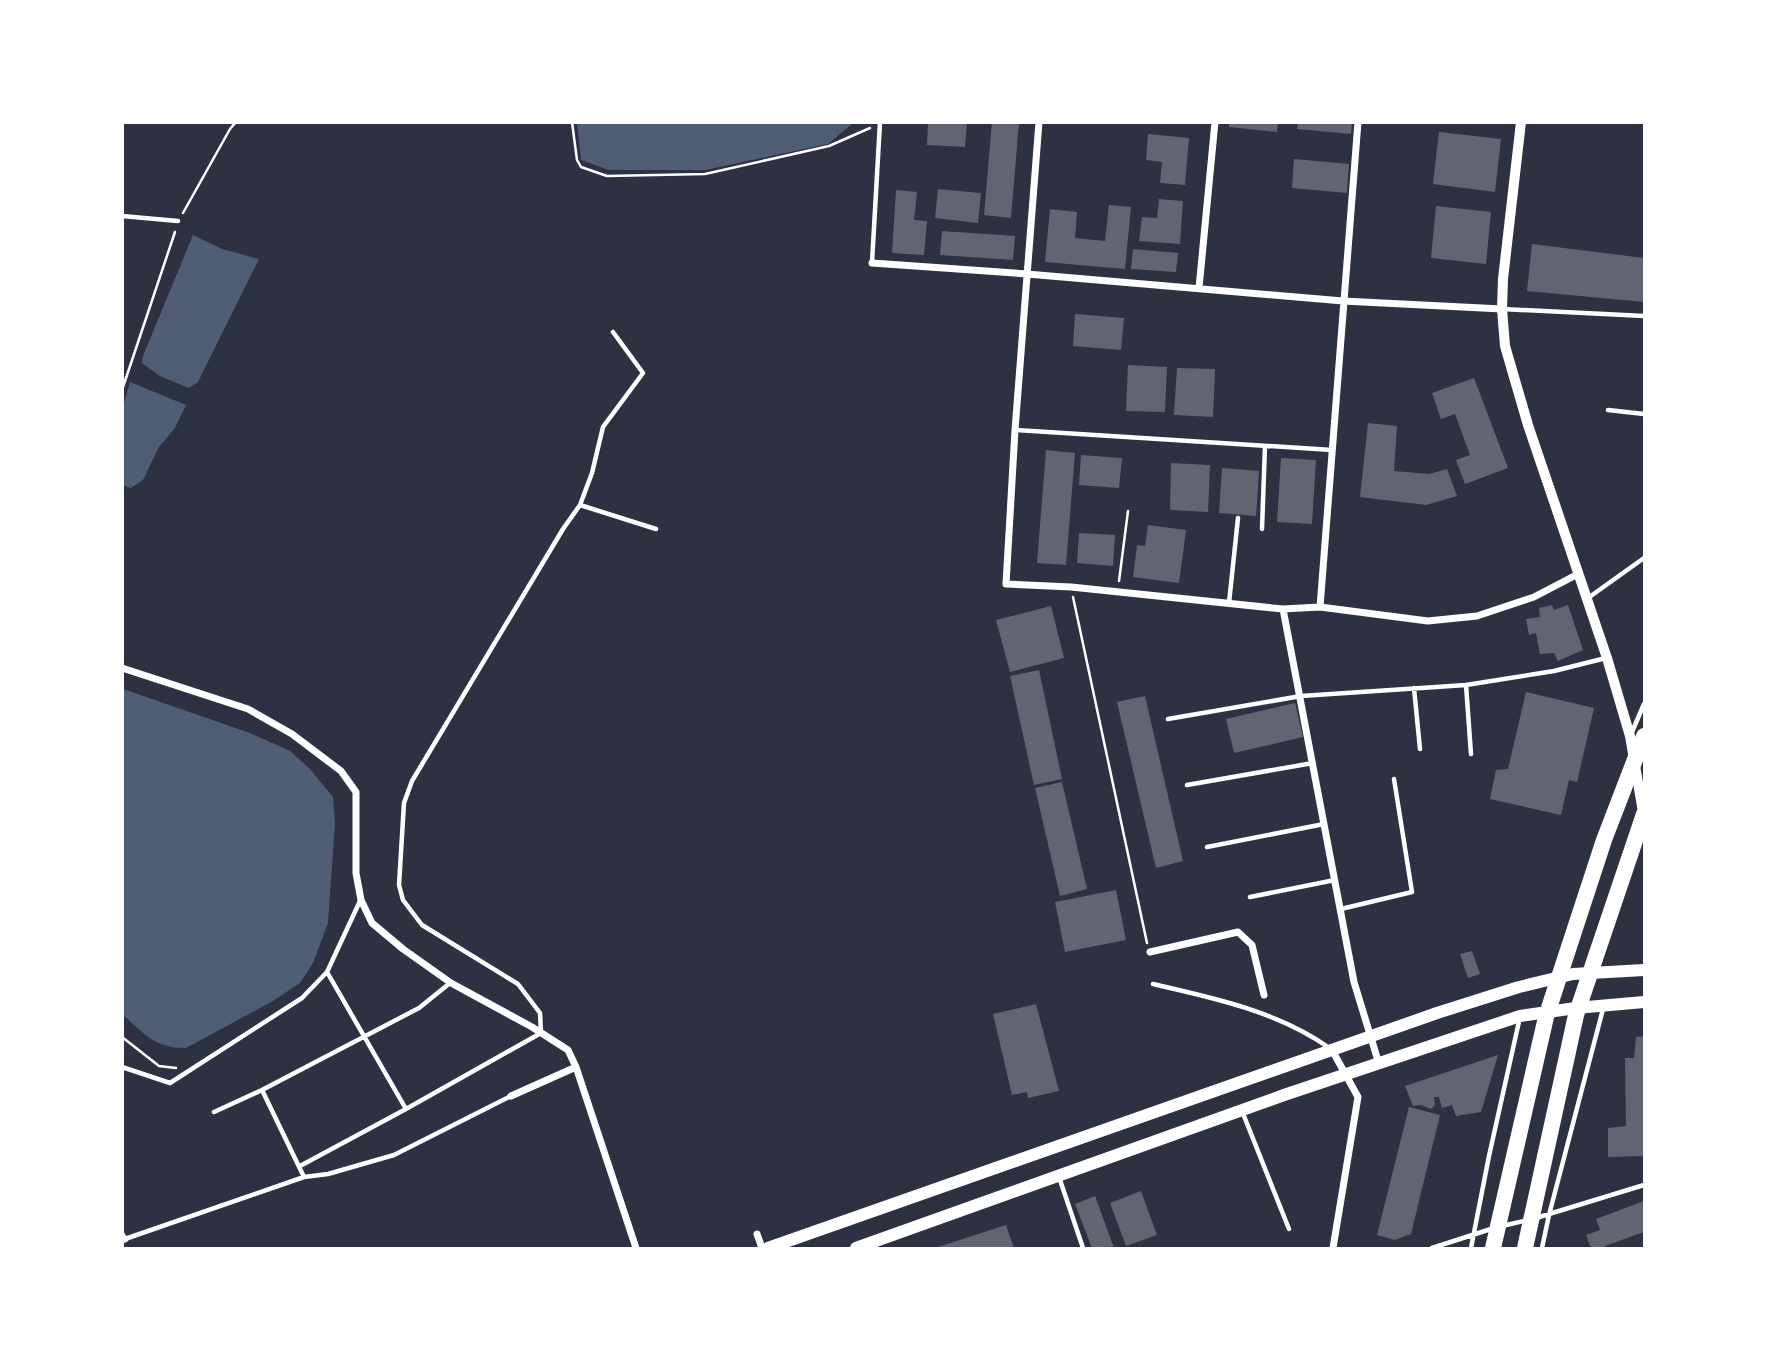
<svg xmlns="http://www.w3.org/2000/svg" width="1767" height="1371" viewBox="0 0 1767 1371" font-family="'Exo 2',sans-serif">
	<style>
		.water { fill: #4f5d75 }
		.building { fill: #626471 }
		.lines { fill: none; stroke-linecap: round; stroke-linejoin: round }
		.path { stroke: #fff; stroke-width: 2.5 }
		.service { stroke: #fff; stroke-width: 4.5 }
		.minor { stroke: #fff; stroke-width: 7 }
		.tertiary { stroke: #fff; stroke-width: 10 }
		.primary { stroke: #fff; stroke-width: 12 }
		.motorway { stroke: #fff; stroke-width: 16 }
	</style>
	<rect width="100%" height="100%" fill="#2d3142"/>
	<path class="water" d="M577,123V122L853,123L828,144L705,170H609L581,160Z
		M193,235L222,249L259,259L198,382L189,388L160,376L142,363L143,356Z
		M130,382L186,405L175,428L159,447L143,480L131,488L122,485L123,407Z
		M123,689L250,733L290,751L309,768L333,797L335,823L328,923L313,963L300,983L273,1001L186,1048C154,1048 145,1034 123,1015Z"/>
	<path class="building" d="M928,122H967L965,147L927,145Z
		M992,122H1019L1011,218L984,215Z
		M1229,122H1278L1277,132L1229,127Z
		M1298,122H1352L1351,134L1297,129Z
		M1439,132L1501,139L1495,192L1433,184Z
		M1148,134L1189,138L1185,185L1160,183L1162,162L1146,160Z
		M1294,159L1349,164L1347,193L1292,188Z
		M938,189L981,193L978,223L935,218Z
		M896,190L917,192L914,220L927,221L924,255L892,253Z
		M1159,199L1183,201L1180,244L1139,241L1142,217L1157,218Z
		M1109,205L1131,207L1125,269L1045,262L1050,209L1077,212L1075,238L1105,241Z
		M1436,206L1491,212L1486,264L1431,258Z
		M942,231L1015,236L1013,260L940,255Z
		M1532,244L1644,258V302L1527,291Z
		M1133,249L1178,253L1176,272L1131,269Z
		M1075,314L1124,318L1121,350L1073,346Z
		M1128,365L1167,367L1165,412L1126,411Z
		M1177,368L1215,369L1213,417L1174,415Z
		M1474,378L1508,468L1465,484L1456,460L1470,455L1455,414L1441,419L1432,393Z
		M1368,423L1397,426L1394,471L1429,474L1447,469L1457,496L1426,505L1360,497Z
		M1046,450L1075,453L1066,565L1037,563Z
		M1081,455L1122,458L1119,488L1079,485Z
		M1281,458L1316,460L1312,524L1277,522Z
		M1171,463L1210,465L1208,512L1170,510Z
		M1222,468L1259,471L1256,516L1219,513Z
		M1148,525L1186,530L1179,583L1133,577L1137,545L1145,546Z
		M1079,533L1115,535L1113,566L1077,563Z
		M1552,605L1554,610L1568,605L1583,650L1558,661L1554,653L1540,654L1536,633L1529,635L1526,619L1540,617L1539,608Z
		M1051,606L1064,658L1010,672L996,620Z
		M1039,670L1062,779L1034,785L1010,676Z
		M1526,692L1594,708L1577,782L1569,780L1561,815L1490,799L1496,770L1508,769Z
		M1145,696L1183,861L1156,868L1117,702Z
		M1295,703L1303,737L1234,753L1226,719Z
		M1062,782L1087,889L1060,896L1035,788Z
		M1116,890L1126,940L1065,952L1055,902Z
		M1472,951L1480,974L1468,978L1460,954Z
		M1036,1004L1059,1091L1028,1098L1027,1092L1012,1095L993,1014Z
		M1644,1036V1156L1608,1157V1128L1626,1126L1625,1058H1634L1636,1037Z
		M1498,1055L1481,1112L1456,1116L1452,1105L1442,1108L1439,1097H1434L1435,1105L1431,1109L1421,1105L1413,1106L1405,1086Z
		M1409,1107L1440,1115L1411,1234L1395,1240L1377,1235Z
		M1141,1191L1157,1235L1126,1246L1110,1203Z
		M1095,1196L1114,1248H1092L1075,1204Z
		M1644,1201V1232L1605,1246L1606,1248H1591L1586,1235L1600,1230L1596,1219Z
		M1006,1225L1014,1248H935Z"/>
	<g class="lines">
		<path class="path" d="M572,122L577,160L581,167L607,176L705,174L829,146L870,128
			M183,213L230,129L236,122
			M122,390L175,232
			M1119,581L1128,511
			M1073,597L1147,943
			M122,1037L159,1066L176,1068"/>
		<path class="service" d="M122,216L178,221
			M872,263L880,122
			M1502,309L1644,316
			M1608,410L1644,414
			M1015,430L1332,450
			M580,505L656,529
			M1262,529L1265,446
			M1588,598L1644,558
			M1229,603L1238,518
			M1466,685L1471,754
			M1414,688L1420,749
			M1168,719L1301,696L1466,685L1554,671L1606,658
			M1632,732L1644,704
			M1187,785L1313,763
			M1207,847L1324,824
			M1250,897L1335,880
			M1341,909L1412,892L1394,779
			M327,972L406,1109
			M1153,984C1214,998 1276,1011 1328,1047
			M122,1067L170,1083L302,998L327,972L360,901
			M262,1090L304,1177
			M1242,1111L1289,1229
			M214,1112L262,1090L419,1008L450,983
			M300,1166L406,1109L541,1033L540,1013L518,984L422,925L403,900L399,885L404,803L412,781L563,529L580,505L592,473L603,427L643,373L613,332
			M1059,1177L1083,1248
			M1536,1218L1644,1185
			M1502,1226L1528,1220
			M122,1233L125,1239L304,1177L328,1174L394,1155L511,1096
			M1432,1248L1494,1228
			M1471,1248L1489,1156L1520,1017
			M1542,1248L1549,1215L1603,1009"/>
		<path class="minor" d="M1039,122L1015,430L1006,584L1071,587L1283,609L1320,607L1428,621L1477,616L1534,597L1578,574
			M872,263L1027,274L1343,301L1502,309
			M1199,288L1215,122
			M1320,607L1358,122
			M1283,609L1354,982L1379,1064
			M122,668L248,709L292,734L341,771L356,792V873L361,900L372,923L403,949L451,983L532,1027L568,1050L576,1067L636,1248
			M1150,952L1238,932L1252,945L1264,995
			M1332,1050L1358,1097L1333,1248
			M511,1096L576,1067
			M757,1234L762,1248
			M122,1240L125,1239"/>
		<path class="tertiary" d="M1521,122L1503,279L1502,309L1505,346L1528,425L1607,658L1630,736L1644,818"/>
		<path class="primary" d="M768,1248L1437,1013L1519,987L1573,974L1644,970
			M856,1248L1284,1095L1520,1016L1576,1008L1644,1002"/>
		<path class="motorway" d="M1493,1248L1546,1017L1604,840L1644,736
			M1525,1248L1576,1015L1644,814"/>
	</g>
	<rect width="1767" height="1371" fill="none" stroke="#ffffff" stroke-width="248"/>
</svg>
